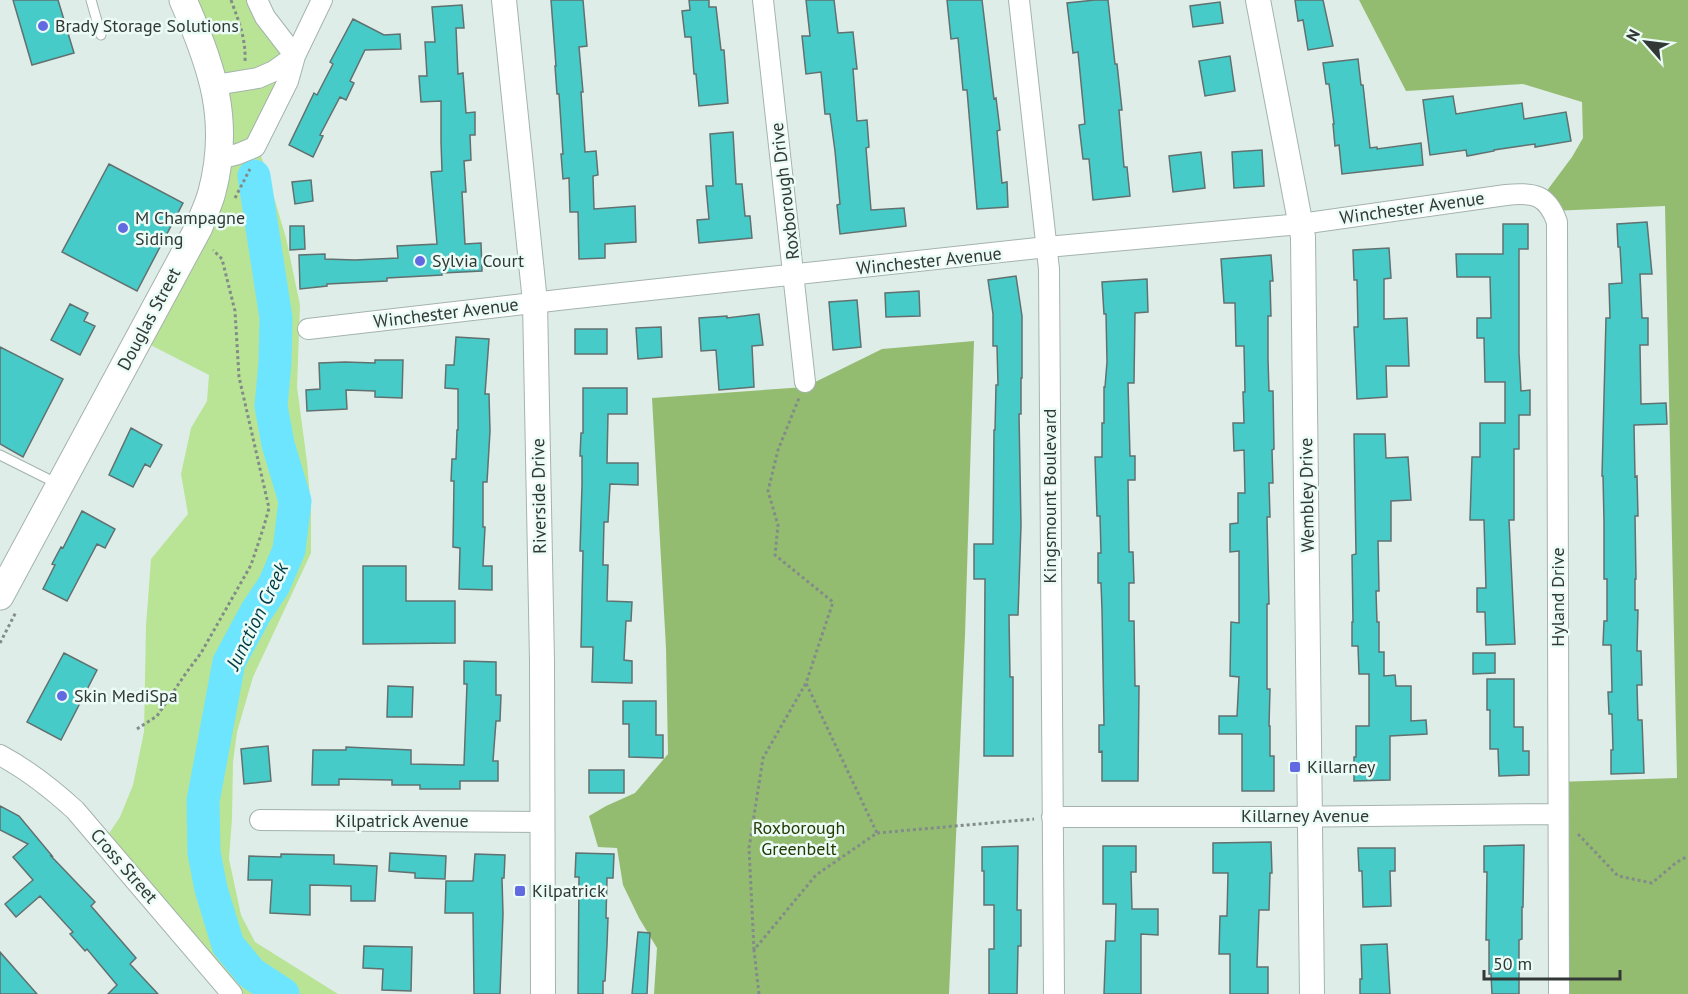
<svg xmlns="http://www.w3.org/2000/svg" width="1688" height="994" viewBox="0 0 1688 994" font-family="'PT Sans',sans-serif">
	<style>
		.green { fill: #b9e395 }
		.forest { fill: #94bc70 }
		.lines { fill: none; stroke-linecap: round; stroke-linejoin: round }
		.river { stroke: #6ee5ff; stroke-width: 33 }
		.building { fill: #47cbc8; stroke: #617170; stroke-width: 1.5 }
		.service-casing { stroke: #a4b3ae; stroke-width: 11 }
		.minor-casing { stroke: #a4b3ae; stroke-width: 22 }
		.tertiary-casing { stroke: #a4b3ae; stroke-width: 26 }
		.secondary-casing { stroke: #a4b3ae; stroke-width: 29 }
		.path { stroke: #828c88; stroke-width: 3; stroke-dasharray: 3 3; stroke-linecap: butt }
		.service { stroke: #fff; stroke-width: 9 }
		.minor { stroke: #fff; stroke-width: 20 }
		.tertiary { stroke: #fff; stroke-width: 24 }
		.secondary { stroke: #fff; stroke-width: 27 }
		.poi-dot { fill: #626ae2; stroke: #ebfbf5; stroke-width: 2 }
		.labels { text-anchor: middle; stroke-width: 5; stroke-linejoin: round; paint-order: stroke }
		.poi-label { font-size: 18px; fill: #323836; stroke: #ebfbf5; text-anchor: start }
		.street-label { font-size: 18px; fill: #323836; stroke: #ebfbf5 }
		.park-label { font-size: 18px; fill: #233b02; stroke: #ebfbf5 }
		.water-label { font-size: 20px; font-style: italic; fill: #003944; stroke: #ebfbf5 }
	</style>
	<rect width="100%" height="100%" fill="#deede8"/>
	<path class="green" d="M181,0H258L297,56L257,145L265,167L286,238L300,305L297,387L307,462L311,509V553L253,677L237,732L233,762L232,818L229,859L241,915L255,942L338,994H234L104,841L120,817L133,785L144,732L146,626L151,559L188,514L181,474L191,428L207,401L209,375L137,338L217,160Z"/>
	<path class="forest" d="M1359,0H1688V994H1558L1557,782L1677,778L1665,206L1552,211L1540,200L1572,157L1583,138L1582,102L1523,84L1406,91Z
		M974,341L965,635L949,994H654L657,948L639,918L623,885L617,848L598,847L589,816L606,806L635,793L668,754L666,648L652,398L805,387L882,349Z"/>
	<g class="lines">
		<path class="river" d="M254,176L276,318L275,363L271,406L278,444L295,501L289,550L274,585L256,612L229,662L203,801L204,853L211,889L228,945L251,973L283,994"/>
	</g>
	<path class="building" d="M13,0H58L74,53L32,65Z
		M551,0H583L587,46L579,47L583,92H581L585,152L596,151L598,175L593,176L594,209L635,206L636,242L605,244V258L579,259L578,212H570L569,178L563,179L561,154H563L559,94H557L555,66H556Z
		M689,0H709V7H716L721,50H724L728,103L699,106L696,74H694L691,37H685L682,11L690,10Z
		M806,0H834L838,33L853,32L857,69H853L857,121L867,120L869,147L866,148L871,210L904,208L906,226L840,234L837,205L840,204L835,151L830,114H825L821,72L806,74L802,36H810Z
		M947,0H982L994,99L996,98L1000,130L997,131L1002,183L1007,182L1008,207L977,209L967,90H963L958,38L951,39Z
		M1095,0H1108L1115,64H1117L1122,110H1119L1124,167H1127L1130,196L1093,200L1089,159H1083L1079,125L1085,124L1078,52L1073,53L1067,3Z
		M1295,0H1323L1333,46L1308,50L1303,20L1298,21Z
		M1220,2L1223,23L1193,27L1190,6Z
		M462,5L464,28H456L458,74L463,73L466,113L475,112V135H470L471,160L464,161L466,192H462L465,244L481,243L482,271L442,273V275L387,278V281L327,284V286L300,289L299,255L325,254V259L355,260L398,258L397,246L437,244L431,172L442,171L441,142V101L421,102L419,76H427L425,42H435L432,7Z
		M353,19L384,35L400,34L401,49L365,50L350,81L354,83L346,100L340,97L320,135L323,136L313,157L289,145L314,93L317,95L333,64L330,62Z
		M1230,56L1235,91L1205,96L1199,61Z
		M1358,59L1361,85H1363L1370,148L1377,147V149L1421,143L1423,165L1342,174L1339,145L1335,146L1333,124H1334L1329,84H1326L1323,63Z
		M1453,96L1456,114L1522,103L1524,119L1566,112L1571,141L1535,147V144L1494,150V151L1467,156L1466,150L1430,155L1423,100Z
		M733,132L736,184H742L745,216H750L752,238L699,243L697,220L709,219L706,186H713L710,134Z
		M1262,150L1264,186L1234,188L1232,152Z
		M1201,152L1205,188L1173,192L1169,156Z
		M109,164L183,203L137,291L62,252Z
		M311,180L313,201L295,204L292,182Z
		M1647,222L1652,274H1640L1642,318H1648V345H1640L1641,404L1666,403L1667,424L1634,425L1635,477L1637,476L1638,516H1635L1636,579H1635V610H1638L1637,651H1641L1642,685H1637L1638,720H1642L1644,773L1611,774V750H1613L1612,714H1609L1608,692H1612L1611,645H1603L1604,621H1607V579H1604V522L1603,476H1602L1606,318H1610L1609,284L1622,283L1620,247H1618L1617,224Z
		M1503,224H1528V249H1519V353L1521,391L1530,390V415H1519V449H1514V520H1509L1515,644L1486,645L1485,612H1477V588H1486L1484,520H1470L1472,457H1480V423H1505V382H1485L1484,338H1477V318H1491L1490,277H1457L1456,254H1503Z
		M290,226H304L305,249L290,250Z
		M1389,248L1391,278L1384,279V319L1407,318L1409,366H1386L1387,397L1357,399L1354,327H1358L1357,280H1354L1353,250Z
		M1271,255L1273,281H1270L1271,316H1268V359L1269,391H1273L1274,449L1272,450L1273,483H1269L1270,517H1267L1269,604H1267V689H1270L1269,726H1270V756H1274V791H1242V734H1219V716H1237L1239,677L1230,676L1231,622L1239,623V551L1230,552V524L1238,523V493H1245L1244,450L1234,451L1233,423H1244L1243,392H1245L1244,346H1236L1235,303H1224L1221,259Z
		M1016,276L1022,316V378H1021V414H1019L1021,525L1018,615H1009L1010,677H1013V756H984L985,579H974V544H993L994,430H995L996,385H998L997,346H993V314L988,280Z
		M1147,279L1148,312L1135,313L1134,383H1128L1130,456H1135V480H1128L1129,552H1133L1134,583H1129V621H1134L1135,686H1139L1138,781H1102V751L1099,752V725H1104L1102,610L1101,583H1098V553H1101L1100,516H1097L1095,457H1102V423H1104V387H1105L1107,362L1106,314H1104L1102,282Z
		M919,291L920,316L886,317L885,293Z
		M857,300L861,347L833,350L829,302Z
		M70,304L88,313L84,321L95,326L80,355L51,340Z
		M759,314L763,345L752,346L754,387L719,390L716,350L701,351L699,318L727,316V318Z
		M661,327L662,357L638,359L636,328Z
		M575,329H607V354H575Z
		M456,337L489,339L485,394H489L490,431L487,482H483V527H485L483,566H492V590L459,589L460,548L453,547L454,481H451L452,459H456L457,430H458V389L445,388L446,365H454Z
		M0,347L63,379L23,457L0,444Z
		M375,360H403L402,398L375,397V391L346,390L347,409L307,411L306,390L320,389L319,363L345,362L375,363Z
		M583,388H627V414H608L607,463H638V485L610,484L608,522H604L603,565H608L607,601L632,602L631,621H626L624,660L632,661V683L592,682L593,647H581L583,551H580L582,485V456H580L581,433H583Z
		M131,428L162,445L150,467L145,464L133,487L109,475Z
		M1354,434H1385L1386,458L1408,457L1411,500L1391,501V541H1378L1379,591H1376L1377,622H1379V652H1384V676L1395,675L1396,686H1411V721L1426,720L1427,734L1390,736V780L1354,781V757H1356V726H1369V674H1359L1358,646H1352V622H1353L1352,555L1356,554Z
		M82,511L115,529L105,548L97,544L67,601L43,589L55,565L52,564L61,547L63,548Z
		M363,566H406V601H455V643L363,644Z
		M64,653L97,670L61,740L27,722Z
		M1473,653H1495V673L1473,674Z
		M464,661L496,662V695H501L500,721H496L493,761H498V781H460V789H420V785H392V780L339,779V785H312L313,750H346V747L411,750V764L464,765L467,684H464Z
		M1487,679H1514V727H1523V751H1529V775L1499,776L1498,749H1490V710H1487Z
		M388,686L413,687L412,717H387Z
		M623,701H656V735H663V758L629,757V724H623Z
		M268,746L271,781L244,784L241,749Z
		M589,770H624V793H589Z
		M0,806L19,816L53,857L50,855L95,902L91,906L136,958L130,964L158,994H108L117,985L87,949L85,951L70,934L73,932L40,896L16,917L5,904L33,880L13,857L28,844L0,830Z
		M1271,842L1272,873H1270L1269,910H1259L1257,967H1268V994H1230V954H1219L1220,916H1227L1228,873H1213V843Z
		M1524,845L1523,907H1522V939L1519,940V994H1492L1491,974H1489V940H1486L1487,872H1484V846Z
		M1018,846L1017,910H1021V946H1018L1017,994H989V949H994V905H984V871H982V847Z
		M1103,846H1136V872H1131L1132,909H1158V935L1141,934V994H1104L1106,941H1115L1116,904H1103Z
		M1358,848H1395V871H1390L1391,906L1363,907L1362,871H1359Z
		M390,853L446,856L445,879L415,878V873L389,871Z
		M576,853L614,854L613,878H607L606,918H608L607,945L605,981H603V994H578L579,877H575Z
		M281,854L334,855V864L377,866L375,901H351V886L310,885V915L270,913L272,880H248L249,856L281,857Z
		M475,854L505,855L504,878H502L503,914L500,994H474L473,913H445L446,881H473Z
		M638,932L650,933L647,994H632Z
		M1387,944L1390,994H1360V979H1362L1361,945Z
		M364,946L412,947L411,991L382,990L383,969L363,968Z
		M0,952L37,994H0Z"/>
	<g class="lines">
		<g class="service-casing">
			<path id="service" d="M91,0L101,35
				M0,455L58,484"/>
		</g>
		<g class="minor-casing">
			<path id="minor" d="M257,0L265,17L295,56
				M763,0L805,382
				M1019,0L1049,269L1054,994
				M215,85L258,78L274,71L295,56
				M219,159L238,154L255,147L288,81L295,56L322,0
				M308,329L567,299L1047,247L1301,224L1506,195C1533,192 1547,194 1557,222L1559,994
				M0,755C28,770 52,789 75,810L232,994
				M1052,817H1278L1558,814
				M260,820L543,822"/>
		</g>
		<g class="tertiary-casing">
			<path id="tertiary" d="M504,0L535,302L542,661L543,994
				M1258,0L1303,237L1312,994"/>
		</g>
		<g class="secondary-casing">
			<path id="secondary" d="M0,596L199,227C203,215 209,204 212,192C231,120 212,66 183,0"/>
		</g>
		<path class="path" d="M231,0C239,22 246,38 245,62
			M235,198L250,169
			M0,643L16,612
			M137,729L157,716L186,673L201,653L251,565L264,526L269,508L239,377L235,311L222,259L213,250
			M877,833L1034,819
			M1578,834L1618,876L1652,883L1677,862L1688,856
			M754,950L749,848L763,758L806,683
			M759,994L754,950L816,875L877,833L806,683L833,602L775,555L778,525L768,491L778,450L799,398"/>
		<use href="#service" class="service"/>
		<use href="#minor" class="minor"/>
		<use href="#tertiary" class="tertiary"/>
		<use href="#secondary" class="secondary"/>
	</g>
	<g class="poi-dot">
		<circle cx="43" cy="26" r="6"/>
		<circle cx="123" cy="228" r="6"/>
		<circle cx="420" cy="261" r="6"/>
		<circle cx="62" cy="696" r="6"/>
		<rect x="1289" y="761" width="12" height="12" rx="3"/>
		<rect x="514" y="885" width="12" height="12" rx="3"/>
	</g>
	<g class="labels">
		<g class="poi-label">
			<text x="55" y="32">Brady Storage Solutions</text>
			<text x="135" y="224">M Champagne<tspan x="135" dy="21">Siding</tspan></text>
			<text x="432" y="267">Sylvia Court</text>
			<text x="74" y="702">Skin MediSpa</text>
			<text x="1307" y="773">Killarney</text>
			<text x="532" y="897">Kilpatrick</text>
		</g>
		<g class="street-label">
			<text transform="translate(785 191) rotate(-97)" y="6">Roxborough Drive</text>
			<text transform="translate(1412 208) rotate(-8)" y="6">Winchester Avenue</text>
			<text transform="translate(929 261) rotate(-6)" y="6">Winchester Avenue</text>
			<text transform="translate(446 313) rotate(-7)" y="6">Winchester Avenue</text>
			<text transform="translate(149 319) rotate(-62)" y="6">Douglas Street</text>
			<text transform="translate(1307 495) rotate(-91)" y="6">Wembley Drive</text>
			<text transform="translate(539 496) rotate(-91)" y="6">Riverside Drive</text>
			<text transform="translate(1050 496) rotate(-90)" y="6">Kingsmount Boulevard</text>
			<text transform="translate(1558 597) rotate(-90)" y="6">Hyland Drive</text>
			<text x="1305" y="822">Killarney Avenue</text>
			<text x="402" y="827">Kilpatrick Avenue</text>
			<text transform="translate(124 866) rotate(49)" y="6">Cross Street</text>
		</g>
		<g class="park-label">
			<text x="799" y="834">Roxborough<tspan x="799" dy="21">Greenbelt</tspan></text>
		</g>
		<g class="water-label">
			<text transform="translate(257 616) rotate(-64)" y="7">Junction Creek</text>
		</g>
	</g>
	<g transform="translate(1646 42) rotate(298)" stroke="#ebfbf5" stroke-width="4.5" paint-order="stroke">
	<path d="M0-4.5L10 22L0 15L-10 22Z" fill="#323836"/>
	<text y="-9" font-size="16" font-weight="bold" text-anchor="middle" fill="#323836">N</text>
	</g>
	<path d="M1484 970v9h136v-9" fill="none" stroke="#323836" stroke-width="3"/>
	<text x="1493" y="970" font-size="18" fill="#323836" stroke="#ebfbf5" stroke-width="4.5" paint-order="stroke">50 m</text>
</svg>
